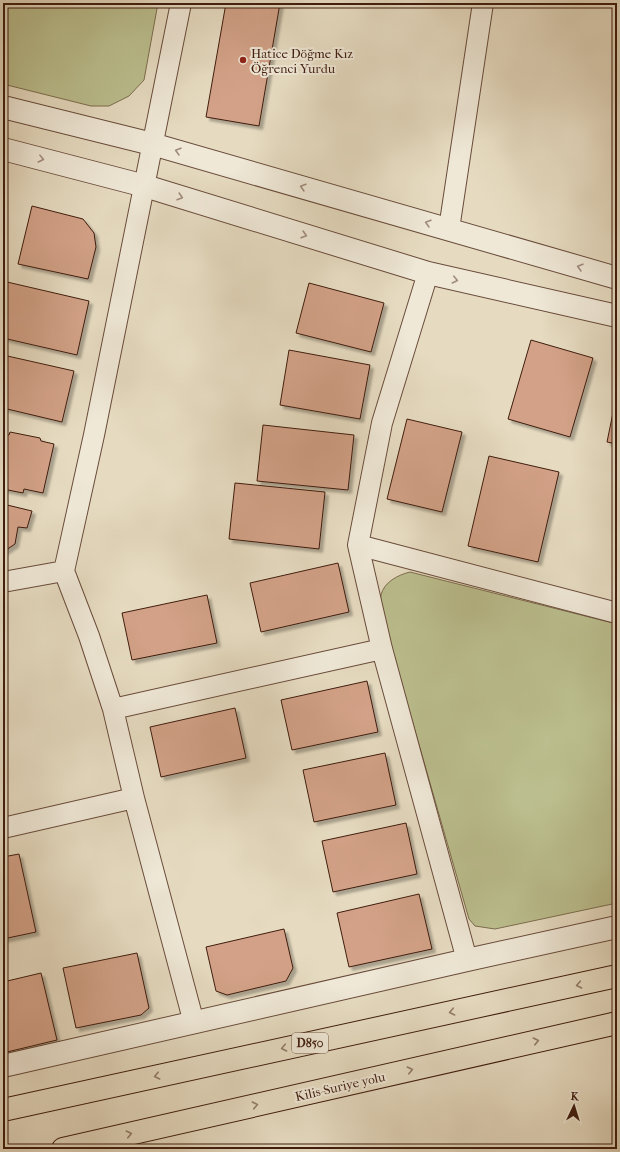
<svg xmlns="http://www.w3.org/2000/svg" width="620" height="1152" viewBox="0 0 620 1152" font-family="'IM FELL French Canon',serif">
	<style>
		.green { fill: #bbbe8e; stroke: #7d6d4e }
		.building { fill: #d2a187; stroke: #3f1c0e; filter: url(#shadow) }
		.lines { fill: none; stroke-linecap: round; stroke-linejoin: round }
		.minor-casing { stroke: #694c3b; stroke-width: 22 }
		.tertiary-casing { stroke: #694c3b; stroke-width: 24 }
		.trunk-casing { stroke: #3f1c0e; stroke-width: 24 }
		.minor { stroke: #efe8d7; stroke-width: 20 }
		.tertiary { stroke: #efe8d7; stroke-width: 22 }
		.trunk { stroke: #e6dbc1; stroke-width: 22 }
		.oneway { stroke: #a08c7d }
		.oneway2 { stroke: #927c68 }
		.poi-dot { fill: #8f2418; stroke: #efe8d7; stroke-width: 1.5 }
		.labels { text-anchor: middle; stroke-width: 4; stroke-linejoin: round; paint-order: stroke }
		.shield { fill: #efe8d7; stroke: #74594a; stroke-width: 1 }
		.shield-label { font-size: 12px; font-weight: bold; fill: #3f1c0e }
		.poi-label { font-size: 13px; fill: #3f1c0e; stroke: #efe8d7; text-anchor: start }
		.street-label { font-size: 13px; fill: #3f1c0e; stroke: #efe8d7 }
	</style>
	<defs>
		<filter id="shadow"><feDropShadow dx="3.5" dy="3.5" stdDeviation="1" flood-color="#0004"/></filter>
	</defs>
	<rect width="100%" height="100%" fill="#e6dbc1"/>
	<filter id="stains"><feTurbulence type="fractalNoise" baseFrequency=".005" numOctaves="4"/><feColorMatrix values="0 0 0 0 .2 0 0 0 0 .09 0 0 0 0 .02 0 0 0 .5 -.17"/></filter>
	<radialGradient id="worn" r=".72"><stop offset=".6" stop-color="#630" stop-opacity="0"/><stop offset="1" stop-color="#630" stop-opacity=".3"/></radialGradient>
	<path class="green" d="M3,3H158L144,80L129,96L109,106H91L3,84Z
		M410,572L617,624V903L495,929L475,926L469,919L381,612C381,607 380,600 381,595C384,582 398,575 410,572Z"/>
	<path class="building" d="M226,3H280L259,126L206,117Z
		M32,206L83,219L94,233L96,247L88,279L18,264Z
		M7,282L89,301L77,355L3,338V299Z
		M309,283L384,303L371,352L296,333Z
		M531,340L593,358L570,437L508,419Z
		M289,350L370,365L360,419L280,405Z
		M3,355L74,371L62,422L3,408Z
		M617,393V444L607,442Z
		M407,419L462,432L442,512L387,499Z
		M263,425L354,435L348,490L257,481Z
		M10,432L40,438L41,441L54,444L43,493L24,489L23,493L3,489V434L9,435Z
		M489,456L559,472L538,562L468,546Z
		M235,483L325,492L319,549L229,539Z
		M3,504L32,511L27,528L18,527L15,544L3,552Z
		M338,563L349,612L261,632L250,583Z
		M207,595L217,643L132,660L122,613Z
		M367,681L378,732L292,750L281,700Z
		M235,708L246,758L161,777L150,727Z
		M385,753L396,805L314,822L303,770Z
		M406,823L417,874L333,892L322,841Z
		M19,854L36,932L3,939V857Z
		M419,894L432,949L349,967L337,913Z
		M284,929L293,968L286,981L227,995L216,991L206,947Z
		M137,953L149,1008L141,1015L76,1028L63,968Z
		M41,973L57,1040L3,1053V982Z"/>
	<g class="lines">
		<g class="minor-casing">
			<path id="minor" d="M181,3L94,435L64,571L89,636L113,709L134,798L194,1023
				M449,229L483,3
				M428,273L382,423L358,545L382,649L467,960
				M358,545L617,613
				M3,582L64,571
				M113,709L382,649
				M3,828L134,798"/>
		</g>
		<g class="tertiary-casing">
			<path id="tertiary" d="M3,107L152,144L617,278
				M3,149L145,186L428,273L617,316
				M3,1066L467,960L617,927"/>
		</g>
		<g class="trunk-casing">
			<path id="trunk" d="M3,1110L617,976
				M63,1149L617,1023"/>
		</g>
		<use href="#minor" class="minor"/>
		<use href="#tertiary" class="tertiary"/>
		<use href="#trunk" class="trunk"/>
	</g>
	<defs><path id="oneway-chevron" d="M-2-3.5L2.5 0L-2 3.5" fill="none" stroke-width="1.6" stroke-linecap="round" stroke-linejoin="round"/></defs>
	<g class="oneway">
		<use href="#oneway-chevron" transform="translate(178 151) rotate(-164)"/>
		<use href="#oneway-chevron" transform="translate(41 159) rotate(14)"/>
		<use href="#oneway-chevron" transform="translate(303 187) rotate(-164)"/>
		<use href="#oneway-chevron" transform="translate(180 197) rotate(17)"/>
		<use href="#oneway-chevron" transform="translate(428 223) rotate(-164)"/>
		<use href="#oneway-chevron" transform="translate(304 235) rotate(17)"/>
		<use href="#oneway-chevron" transform="translate(580 267) rotate(-164)"/>
		<use href="#oneway-chevron" transform="translate(455 280) rotate(13)"/>
	</g>
	<g class="oneway2">
		<use href="#oneway-chevron" transform="translate(579 985) rotate(168)"/>
		<use href="#oneway-chevron" transform="translate(452 1012) rotate(168)"/>
		<use href="#oneway-chevron" transform="translate(536 1041) rotate(-13)"/>
		<use href="#oneway-chevron" transform="translate(284 1048) rotate(168)"/>
		<use href="#oneway-chevron" transform="translate(410 1070) rotate(-13)"/>
		<use href="#oneway-chevron" transform="translate(157 1076) rotate(167)"/>
		<use href="#oneway-chevron" transform="translate(255 1105) rotate(-13)"/>
		<use href="#oneway-chevron" transform="translate(129 1134) rotate(-13)"/>
	</g>
	<circle class="poi-dot" cx="243" cy="60" r="4"/>
	<g class="labels">
		<rect class="shield" x="292" y="1033" width="36" height="20" rx="3"/>
		<g class="shield-label">
			<text x="310" y="1047">D850</text>
		</g>
		<g class="poi-label">
			<text x="251" y="58">Hatice Döğme Kız<tspan x="251" dy="15">Öğrenci Yurdu</tspan></text>
		</g>
		<g class="street-label">
			<text transform="translate(340 1086) rotate(-13)" y="5">Kilis-Suriye yolu</text>
		</g>
	</g>
	<rect width="620" height="1152" fill="none" stroke="#e6dbc1" stroke-width="16"/>
	<rect x="4" y="4" width="612" height="1144" fill="none" stroke="#3f1c0e" stroke-width="2"/>
	<rect x="8" y="8" width="604" height="1136" fill="none" stroke="#3f1c0e"/>
	<g transform="translate(574 1106) rotate(4)" stroke="#efe8d7" stroke-width="3" paint-order="stroke">
	<path d="M0-3L7 15L0 10L-7 15Z" fill="#3f1c0e"/>
	<text y="-6" font-size="11" font-weight="bold" text-anchor="middle" fill="#3f1c0e">K</text>
	</g>
	<rect width="100%" height="100%" filter="url(#stains)"/>
	<rect width="100%" height="100%" fill="url(#worn)"/>
</svg>
